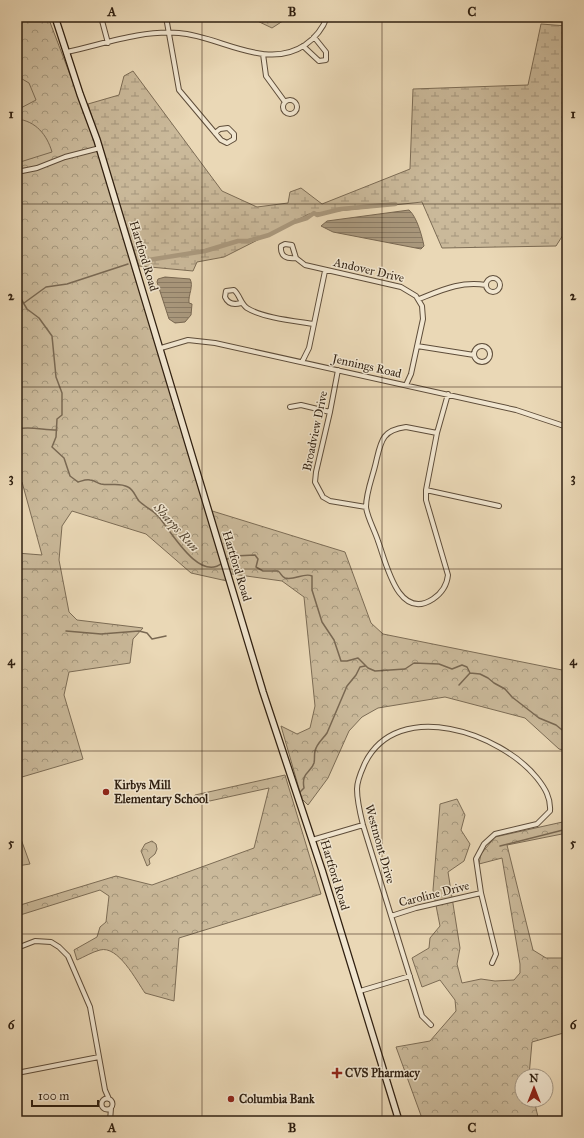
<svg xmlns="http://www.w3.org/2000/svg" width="584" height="1138" viewBox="0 0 584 1138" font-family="'IM FELL Great Primer',serif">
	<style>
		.forest { fill: url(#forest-crowns); stroke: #7c6c55 }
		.wetland { fill: url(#wetland-marsh); stroke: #7c6c55 }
		.garden { fill: #cab99a; stroke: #7c6c55 }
		.water { fill: url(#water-rules); stroke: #796852 }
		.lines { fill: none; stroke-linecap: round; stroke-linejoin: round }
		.stream { stroke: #796852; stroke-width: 1.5 }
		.canal { stroke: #aa997e; stroke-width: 4.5 }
		.street-casing { stroke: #5e4d3a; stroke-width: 6 }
		.secondary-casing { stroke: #2f1f10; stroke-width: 8 }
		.highway-casing { stroke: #2f1f10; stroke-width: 9 }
		.street { stroke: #f1e6d0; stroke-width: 4 }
		.secondary { stroke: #f1e6d0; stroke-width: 5.5 }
		.highway { stroke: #ead8b6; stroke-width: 7 }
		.grid { fill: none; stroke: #2f1f10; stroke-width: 1; stroke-opacity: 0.55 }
		.poi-dot { fill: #8f2418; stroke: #f1e6d0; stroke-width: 1.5 }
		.labels { text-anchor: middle; stroke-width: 3; stroke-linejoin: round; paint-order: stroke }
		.street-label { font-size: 12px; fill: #2f1f10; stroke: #f1e6d0 }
		.poi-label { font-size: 12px; font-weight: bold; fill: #2f1f10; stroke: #f1e6d0; text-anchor: start }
		.water-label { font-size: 13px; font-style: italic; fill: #5a4a36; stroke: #f1e6d0 }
		.neatline { fill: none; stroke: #2f1f10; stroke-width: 1.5 }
		.grid-label { font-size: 13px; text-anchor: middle; font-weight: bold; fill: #2f1f10 }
	</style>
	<defs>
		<pattern id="forest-crowns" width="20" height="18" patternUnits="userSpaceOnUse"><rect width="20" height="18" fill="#cab99a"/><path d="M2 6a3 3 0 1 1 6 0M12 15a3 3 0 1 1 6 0" fill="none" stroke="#a4967c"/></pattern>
		<pattern id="wetland-marsh" width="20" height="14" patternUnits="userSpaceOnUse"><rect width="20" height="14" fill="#cab99a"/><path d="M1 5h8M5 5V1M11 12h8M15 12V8" fill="none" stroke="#a4967c"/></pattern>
		<pattern id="water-rules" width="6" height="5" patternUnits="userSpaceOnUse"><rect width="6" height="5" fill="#aa997e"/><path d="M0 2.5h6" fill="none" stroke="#8b7c66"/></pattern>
	</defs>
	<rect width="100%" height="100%" fill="#ead8b6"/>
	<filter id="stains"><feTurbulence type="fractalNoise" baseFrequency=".005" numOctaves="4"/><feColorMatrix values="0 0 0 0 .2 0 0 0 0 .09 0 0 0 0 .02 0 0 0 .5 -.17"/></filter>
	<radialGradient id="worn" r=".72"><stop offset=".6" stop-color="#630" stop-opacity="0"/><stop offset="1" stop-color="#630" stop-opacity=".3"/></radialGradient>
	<path class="forest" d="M17,17H48L82,106L88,104L139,266L132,268L209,510L345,552L371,623L383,634L567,671V751L559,749L525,718L445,697L378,708L362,717L349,731L328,778L308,805L302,799L281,726L297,734L310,728L315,706L304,597L282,581L225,573L227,581L191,573L146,534L72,511L62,526L59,560L69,612L77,620L143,628L133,639L130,663L69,672L64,695L83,759L22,777L17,775V553L42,555L22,482L17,480Z
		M249,17H289L272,28Z
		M285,775L321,894L179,938L174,1001L145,993C136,980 118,945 100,950C92,952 84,957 77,960L74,950L97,937L100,927L106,922L109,896L100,890L17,916V906L116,876L152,885L254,848L269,788L196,804L195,795Z
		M457,799L465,815L461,830L470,844L464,861L448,872L460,948L457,964L462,983L481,979L495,981L514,980L520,973V964L502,858L479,864L481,854L495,837L567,821V833L507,845L533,950L546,958H567V1032L532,1042L529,1076H522V1100H534L538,1117L514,1121H423L396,1047L430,1041L456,1011L455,1000L440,980L422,987L412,958L429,948L430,938L440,926L433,890L440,804Z
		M152,841L156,844L157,849L155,854L149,859L150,864L147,866L141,851L145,844Z"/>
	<path class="wetland" d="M541,24L567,26V235H563L556,246L442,248L422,202L309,214L224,257L197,262L193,271L139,266L88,104L119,95L124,76L133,71L222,191L257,207L288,203L290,192L301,188L322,204L410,169L413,89L528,85Z"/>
	<path class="garden" d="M17,76L29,83L36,100L17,110Z
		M17,119C36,121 47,135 52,152L17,163Z
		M17,828L30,864L17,866Z"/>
	<path class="water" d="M409,210C417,217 422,236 424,246L421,249L333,232L321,226L327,221Z
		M165,277L190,279C194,286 188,295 189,303L192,304L191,315L185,322L175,323L169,319L157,282L158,279Z"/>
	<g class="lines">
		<path class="stream" d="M17,292L27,309L39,318L52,336L56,377L62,393V415L57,419L56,437L52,447L64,458L70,476L78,482C82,481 86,479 90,480C94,480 97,483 101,484C111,486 119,482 128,487C134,490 135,496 139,501C145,507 153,510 158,516C169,528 199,583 222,563
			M24,303L46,287L67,284L128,264
			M17,429C30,426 43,430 57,430
			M225,560L234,556L255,555L258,559L256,567L263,571H278C281,573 281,576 285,578C294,581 304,572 312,576V590L322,622L334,640L341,661H347L358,658L368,668L375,671L405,669L414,663L439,664L452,669L462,665L467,667L470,673
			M66,631L101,634L139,631L147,633L152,639L166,636
			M470,673L480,674L488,678L494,683L505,689L512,697L539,718L556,725L567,734
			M459,685L470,673
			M300,792L304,788C301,772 311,773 314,763C315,759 314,755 315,751C317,743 323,739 327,733L347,686L356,675L360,667L365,666
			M500,846L567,829"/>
		<path class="canal" d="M142,261L205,251L238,241H248L269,235L294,222L307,218L314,213L317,215L341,209L395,204"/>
		<g class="street-casing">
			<path id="street" d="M101,17L108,43
				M166,17L179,90L221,140L227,143L234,139V134L228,128L220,129L215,133
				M303,46L319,61L326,60V52L314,37
				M67,52C104,44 141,30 179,33C220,36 266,71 305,45C315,38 323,28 327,17
				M263,54L266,76L285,102
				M283 107a7 7 0 1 1 14 0a7 7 0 1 1-14 0Z
				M17,172L37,168L65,157L100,148
				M296,258C287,259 280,257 281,246L285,244L292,245L296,258L305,265L401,287L416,296L422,306L423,319L411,374L406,385
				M486 285a7 7 0 1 1 14 0a7 7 0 1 1-14 0Z
				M419,299C442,290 460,281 486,285
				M241,303C234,305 228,304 225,297L226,291L234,290C240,295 240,303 247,308C263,318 295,321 314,324
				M417,346L474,355
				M474 354a8 8 0 1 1 16 0a8 8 0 1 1-16 0Z
				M161,348L188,340L215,343L516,410L567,427
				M302,362L309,348L325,271
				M338,370L330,412L316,472L315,482L323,497L330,501L366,507
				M290,407L301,405L330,412
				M406,427L437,433L426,490V500L448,575C447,585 442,593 433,599C398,622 386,562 378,541C375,531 367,517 366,507C366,492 373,476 376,462C381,441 382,430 406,427Z
				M437,433L448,394
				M426,490L499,506
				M312,840L363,825
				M391,916L416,908L481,893
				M17,948L35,941L51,942L59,947L68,956L90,1007L105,1090L109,1099
				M360,991L410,976
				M431,1025L422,1016L363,825C360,813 357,801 357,789C357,780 361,772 365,763C398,697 501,733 537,778C545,788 551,798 550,811L537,824L495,834L484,844L476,859L481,893L496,954L492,963
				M17,1073L99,1057
				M101.5 1104a5.5 5.5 0 1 1 11 0a5.5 5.5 0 1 1-11 0Z
				M110,1121L111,1108"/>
		</g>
		<g class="secondary-casing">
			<path id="secondary" d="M55,17L80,94L97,140L263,692L322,870L399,1121"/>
		</g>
		<g class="highway-casing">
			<path id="highway" d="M564,1121L567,1120"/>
		</g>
		<use href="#street" class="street"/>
		<use href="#secondary" class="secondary"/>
		<use href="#highway" class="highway"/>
	</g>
	<path class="grid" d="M202,17V1121M382,17V1121M17,204H567M17,387H567M17,569H567M17,751H567M17,934H567"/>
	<g class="poi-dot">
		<circle cx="106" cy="792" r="4"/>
		<path d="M335 1067h4v4h4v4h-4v4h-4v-4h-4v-4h4z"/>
		<circle cx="231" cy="1099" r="4"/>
	</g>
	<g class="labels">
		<g class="street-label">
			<text transform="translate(144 256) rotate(73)" y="4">Hartford Road</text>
			<text transform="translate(369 270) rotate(13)" y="4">Andover Drive</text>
			<text transform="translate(367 366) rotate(13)" y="4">Jennings Road</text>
			<text transform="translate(315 431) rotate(-78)" y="4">Broadview Drive</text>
			<text transform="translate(237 566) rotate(73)" y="4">Hartford Road</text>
			<text transform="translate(380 844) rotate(74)" y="4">Westmont Drive</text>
			<text transform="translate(335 875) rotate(73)" y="4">Hartford Road</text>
			<text transform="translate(434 894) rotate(-14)" y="4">Caroline Drive</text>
		</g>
		<g class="poi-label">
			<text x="114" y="789">Kirbys Mill<tspan x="114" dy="14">Elementary School</tspan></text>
			<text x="345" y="1077">CVS Pharmacy</text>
			<text x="239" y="1103">Columbia Bank</text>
		</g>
		<g class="water-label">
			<text transform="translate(177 527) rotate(48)" y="5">Sharps Run</text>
		</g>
	</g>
	<rect width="584" height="1138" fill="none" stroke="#ead8b6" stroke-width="44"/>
	<g transform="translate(534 1088)"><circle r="19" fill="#f1e6d0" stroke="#a39683"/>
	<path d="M0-3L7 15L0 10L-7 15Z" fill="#8f2418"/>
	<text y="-6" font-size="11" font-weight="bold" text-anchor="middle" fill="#2f1f10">N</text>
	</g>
	<path d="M32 1100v6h66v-6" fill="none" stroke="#2f1f10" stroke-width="2"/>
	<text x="38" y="1100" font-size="12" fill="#2f1f10" stroke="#f1e6d0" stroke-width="3" paint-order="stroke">100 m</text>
	<rect x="22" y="22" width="540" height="1094" class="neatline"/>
	<g class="grid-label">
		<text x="112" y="16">A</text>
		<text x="292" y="16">B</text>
		<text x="472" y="16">C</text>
		<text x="11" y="118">1</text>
		<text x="573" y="118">1</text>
		<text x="11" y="300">2</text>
		<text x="573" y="300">2</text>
		<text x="11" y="482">3</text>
		<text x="573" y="482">3</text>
		<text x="11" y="665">4</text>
		<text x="573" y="665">4</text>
		<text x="11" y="847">5</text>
		<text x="573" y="847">5</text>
		<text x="11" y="1029">6</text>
		<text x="573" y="1029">6</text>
		<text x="112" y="1132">A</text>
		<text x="292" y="1132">B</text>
		<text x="472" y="1132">C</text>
	</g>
	<rect width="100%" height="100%" filter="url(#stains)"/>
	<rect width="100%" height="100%" fill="url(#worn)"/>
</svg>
